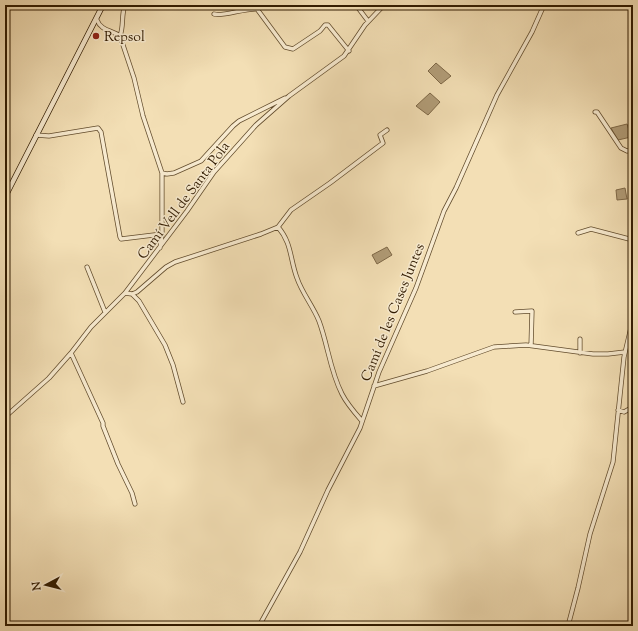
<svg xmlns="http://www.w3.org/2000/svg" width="638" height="631" viewBox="0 0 638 631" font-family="'Sorts Mill Goudy',serif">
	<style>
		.water { fill: #b19c77; stroke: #7e6847 }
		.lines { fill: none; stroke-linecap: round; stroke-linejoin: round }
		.street-casing { stroke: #624c2d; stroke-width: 5 }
		.secondary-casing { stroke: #311b00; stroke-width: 6 }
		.street { stroke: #f7eacf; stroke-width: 3.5 }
		.secondary { stroke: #f7eacf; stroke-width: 4.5 }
		.poi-dot { fill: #8f2418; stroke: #f7eacf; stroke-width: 1.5 }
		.labels { text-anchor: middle; stroke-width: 3; stroke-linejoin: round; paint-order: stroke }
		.poi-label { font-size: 14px; fill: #311b00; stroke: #f7eacf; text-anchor: start }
		.street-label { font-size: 14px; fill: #311b00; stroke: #f7eacf }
	</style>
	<rect width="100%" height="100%" fill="#f3dfb5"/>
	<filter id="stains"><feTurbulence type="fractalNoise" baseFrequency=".005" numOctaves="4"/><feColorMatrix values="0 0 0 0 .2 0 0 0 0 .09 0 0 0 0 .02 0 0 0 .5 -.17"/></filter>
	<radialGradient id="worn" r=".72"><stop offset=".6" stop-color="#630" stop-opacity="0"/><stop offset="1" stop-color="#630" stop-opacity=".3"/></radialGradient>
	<path class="water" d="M436,63L451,76L441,84L428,71Z
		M430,93L440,102L428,115L416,106Z
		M627,124L631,137L618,140L611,128Z
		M625,188L627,199L617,200L616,190Z
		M387,247L392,255L377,264L372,255Z"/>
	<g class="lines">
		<g class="street-casing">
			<path id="street" d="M356,5L368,21
				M214,14C222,17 245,8 257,9L285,47L293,49L320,31L325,25H328L349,51
				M97,20C101,31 112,30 120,36L134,78L143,116L162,173V234L160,248
				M120,36C124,26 121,15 125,5
				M595,112H597L621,148L627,151L633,150
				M36,135L49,136L98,128L101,132L120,237L121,239L162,234
				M162,173L167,174L174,173L201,161L233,126L239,121L285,98
				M278,227C292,243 290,260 297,278C302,293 313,306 319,321C328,345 330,371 342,394C347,404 355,413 362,421
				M578,233L591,229L633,240
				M87,267L105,312
				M125,293L132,294L137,292L166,267L175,262L261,234L278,227L291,210L330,183L383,143L380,135L387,130
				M132,294L139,301L165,345L173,365L183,402
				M515,312L532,311L531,346
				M71,353L103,423V426L118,464L132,493L135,504
				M580,353V339
				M374,386L427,371L494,347L526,345L593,354H608L625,352
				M618,410L624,412L633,407
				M5,417L49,378L71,353L91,327L125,293L187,211L214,172L256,125L289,96L344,56L365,25L384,5
				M259,626L300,552L328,490L360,428L379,372L416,288L444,211L456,188L497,95L532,32L544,5
				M568,626L578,588L590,534L613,462L624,357L633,319"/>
		</g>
		<g class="secondary-casing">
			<path id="secondary" d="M5,197L103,5"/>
		</g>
		<use href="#street" class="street"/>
		<use href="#secondary" class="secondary"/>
	</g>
	<circle class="poi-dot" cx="96" cy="36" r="4"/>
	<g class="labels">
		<g class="poi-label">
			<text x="104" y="41">Repsol</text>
		</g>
		<g class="street-label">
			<text transform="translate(183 200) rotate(-53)" y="5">Camí Vell de Santa Pola</text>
			<text transform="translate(392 312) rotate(-68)" y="5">Camí de les Cases Juntes</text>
		</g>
	</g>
	<rect width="638" height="631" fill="none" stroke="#f3dfb5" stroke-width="20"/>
	<rect x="6" y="6" width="626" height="619" fill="none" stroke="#311b00" stroke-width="2"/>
	<rect x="10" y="10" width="618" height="611" fill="none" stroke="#311b00"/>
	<g transform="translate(46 585) rotate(263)" stroke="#f7eacf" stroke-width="3" paint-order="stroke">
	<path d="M0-3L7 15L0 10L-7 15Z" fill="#311b00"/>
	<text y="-6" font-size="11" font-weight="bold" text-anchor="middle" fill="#311b00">N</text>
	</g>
	<rect width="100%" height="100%" filter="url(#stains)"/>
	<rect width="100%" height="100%" fill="url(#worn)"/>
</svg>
